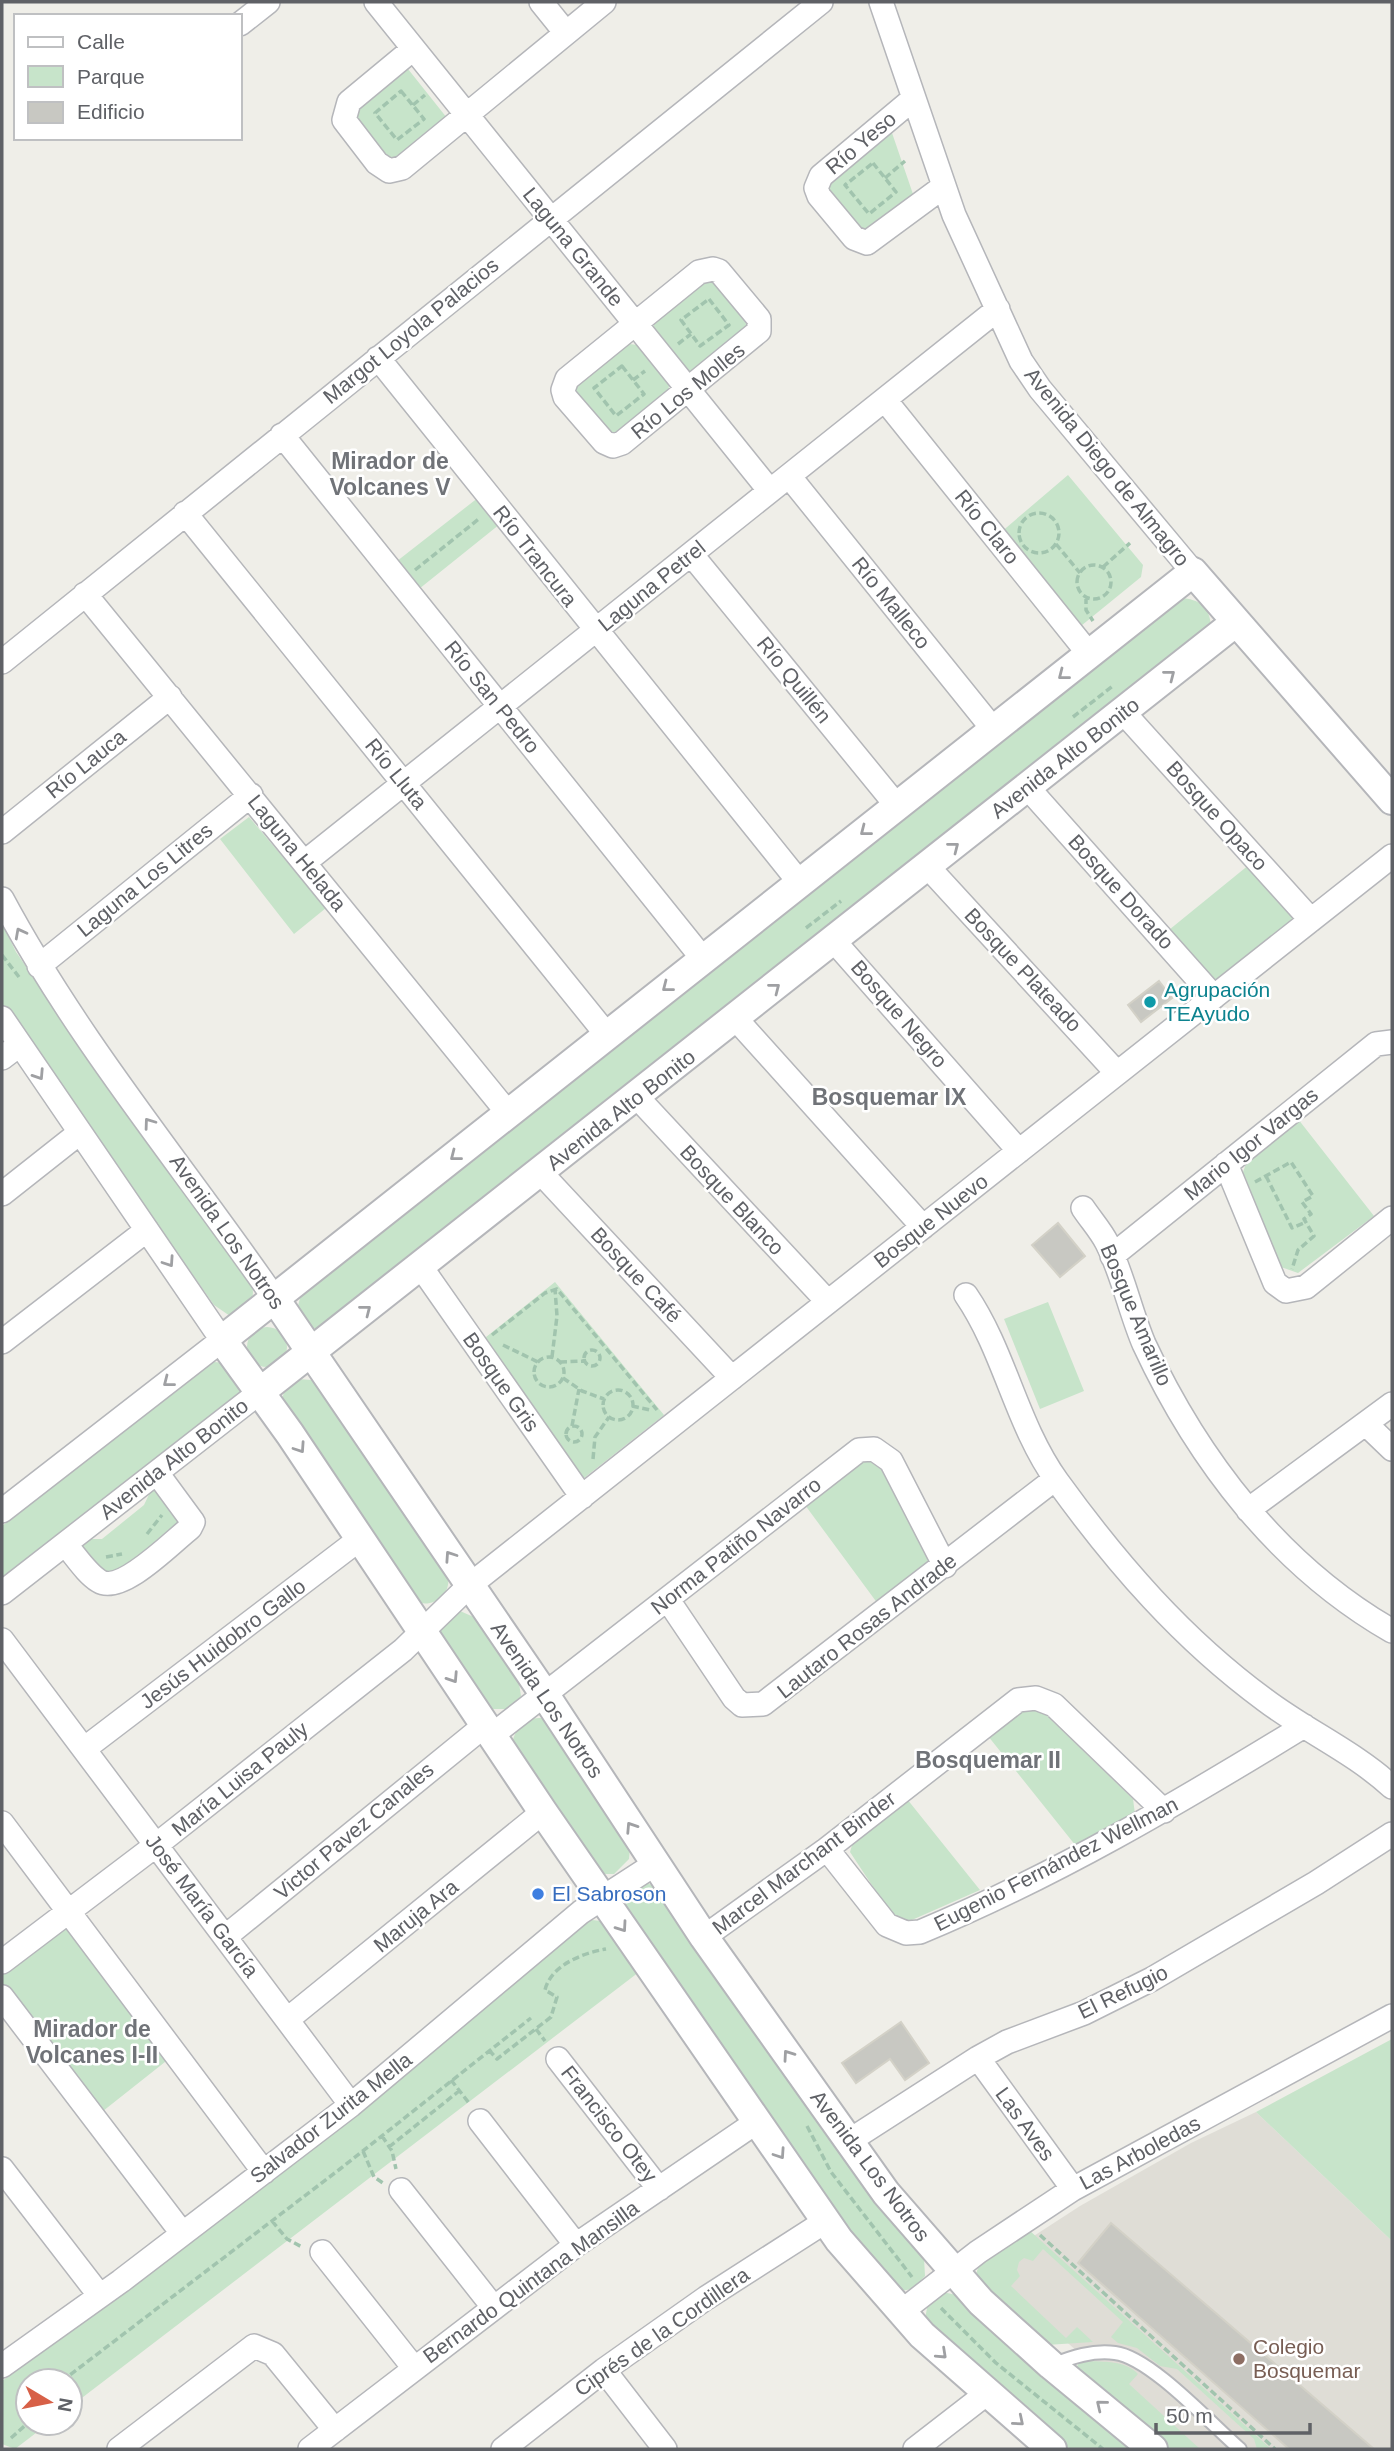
<svg xmlns="http://www.w3.org/2000/svg" width="1394" height="2451" viewBox="0 0 1394 2451" font-family="Arial,sans-serif">
	<style>
		.education { fill: #dfddd6 }
		.green { fill: #c7e4ca }
		.building { fill: #c8c8c2; stroke: #d3d1c7; stroke-width: 2 }
		.lines { fill: none; stroke-linecap: round; stroke-linejoin: round }
		.service-casing { stroke: #b5b6ba; stroke-width: 16 }
		.minor-casing { stroke: #b5b6ba; stroke-width: 26 }
		.tertiary-casing { stroke: #b5b6ba; stroke-width: 32 }
		.path { stroke: #a1c4ae; stroke-width: 3.5; stroke-dasharray: 7 3.5; stroke-linecap: butt }
		.service { stroke: #fff; stroke-width: 12 }
		.minor { stroke: #fff; stroke-width: 23 }
		.tertiary { stroke: #fff; stroke-width: 28 }
		.oneway { stroke: #9fa0a3 }
		.culture-dot { fill: #0f9aa8; stroke: #fff; stroke-width: 2.5 }
		.shop-dot { fill: #3f7fe0; stroke: #fff; stroke-width: 2.5 }
		.education-dot { fill: #8d6e63; stroke: #fff; stroke-width: 2.5 }
		.labels { text-anchor: middle; stroke-width: 5; stroke-linejoin: round; paint-order: stroke }
		.street-label { font-size: 21px; fill: #5f6166; stroke: #fff }
		.culture-label { font-size: 21px; fill: #0d838f; stroke: #fff; text-anchor: start }
		.shop-label { font-size: 21px; fill: #366cbe; stroke: #fff; text-anchor: start }
		.education-label { font-size: 21px; fill: #785e54; stroke: #fff; text-anchor: start }
		.neighbourhood-label { font-size: 23px; font-weight: bold; fill: #707378; stroke: #fff }
	</style>
	<rect width="100%" height="100%" fill="#efeee8"/>
	<path class="education" d="M1256,2112L1392,2241V2449H1189L983,2269L1080,2206L1191,2143Z"/>
	<path class="green" d="M402,68L408,69L447,118L391,165L351,118L353,107Z
		M891,130L914,197L865,237L824,194V182Z
		M711,275L753,324L701,372H687L653,329L656,316Z
		M622,343L637,345L669,385L667,400L613,440L571,386Z
		M1068,475L1143,565L1141,577L1076,630L1000,533Z
		M479,497L500,524L414,593L392,565Z
		M1181,598C1199,599 1210,607 1211,626L324,1329C309,1330 305,1322 297,1310L301,1294Z
		M249,817L326,908L294,934L220,839Z
		M1250,864L1297,917L1211,986L1164,934Z
		M2,923L16,952L67,1026L252,1285C256,1302 247,1312 230,1316L214,1305L2,1005Z
		M1298,1119L1374,1216L1298,1273L1281,1267L1243,1172L1247,1161Z
		M555,1282L664,1415L584,1478H574L481,1341Z
		M1048,1302L1084,1391L1040,1409L1004,1319Z
		M247 1347a20 20 0 1 1 40 0a20 20 0 1 1-40 0Z
		M214,1362L226,1363L243,1390L240,1395L2,1585V1526Z
		M298,1379L311,1380L318,1384L448,1577C451,1594 434,1608 417,1602L281,1403L284,1392Z
		M869,1461L881,1469L928,1560L925,1567L878,1604L805,1505L861,1462Z
		M153,1486L188,1521L114,1581L78,1548L89,1539H102L144,1505Z
		M460,1611L476,1618L519,1683L521,1696L509,1709H489L440,1635L441,1628Z
		M1026,1707L1042,1711L1133,1799L1135,1814L1076,1846L988,1736Z
		M541,1718L547,1722L630,1847L629,1859L614,1874H600L512,1744C515,1729 524,1717 541,1718Z
		M907,1799L980,1890L905,1923L891,1914L850,1852L853,1842Z
		M647,1883L658,1888L924,2258L925,2276L913,2289L899,2291L856,2244L622,1903L623,1897Z
		M592,1920L601,1921L639,1972L70,2407V2381H28V2423H49L15,2449L2,2444V2381L140,2281L352,2118L583,1924Z
		M64,1928L73,1932L170,2058L98,2115L2,1983V1976Z
		M1392,2039V2241L1256,2112Z
		M1029,2230L1271,2449H1257L1254,2439L1177,2369L1160,2366L1137,2348L1118,2343L1111,2337L1123,2322L1043,2249L1033,2261L1024,2258L1019,2262L1017,2270L1020,2276L1011,2286L1066,2338L1077,2327L1093,2342L1046,2345L975,2277L980,2262Z
		M942,2292L957,2295L1139,2449H1070L970,2366L925,2319L928,2303Z
		M1086,2361C1104,2362 1125,2360 1138,2374L1129,2384L1200,2449H1170L1076,2368L1079,2363Z"/>
	<path class="building" d="M1159,981L1172,998L1141,1022L1128,1005Z
		M1058,1223L1085,1256L1060,1277L1032,1245Z
		M901,2022L929,2063L905,2080L890,2059L856,2083L842,2063Z
		M1111,2223L1374,2449H1289L1078,2263Z"/>
	<g class="lines">
		<g class="service-casing">
			<path id="service" d="M1052,2365C1072,2357 1093,2350 1115,2353C1150,2357 1212,2425 1240,2449"/>
		</g>
		<g class="minor-casing">
			<path id="minor" d="M376,2L770,491
				M541,2L566,33
				M881,2L954,215L1021,361L1040,389L1193,572
				M240,24L268,2
				M413,49L349,102L344,120L377,163L389,171L402,168L604,2
				M913,99L821,176L816,188L819,196L854,238L867,243L943,187
				M713,269L719,271L759,319V331L622,443L613,446L604,442L565,397L563,390L567,379L699,272Z
				M378,358L800,883
				M885,400L1089,654
				M282,435L703,959
				M789,476L993,729
				M185,513L607,1035
				M691,554L897,806
				M85,594L508,1113
				M2,662L821,2
				M1123,712L1311,920
				M1028,788L1214,997
				M2,832L170,697
				M305,862L998,309
				M928,867L1117,1073
				M2,899C78,1041 183,1166 275,1299
				M834,941L1019,1151
				M39,966L251,795
				M2,1018L222,1340L2,1511
				M736,1019L923,1227
				M2,1058L19,1045
				M637,1097L828,1302
				M1226,1164L1275,1283L1286,1291L1306,1287L1392,1218
				M541,1173L732,1378
				M2,1194L78,1134
				M1083,1208C1091,1220 1101,1231 1107,1243C1123,1275 1130,1311 1144,1344C1198,1460 1279,1566 1392,1631
				M1112,1256L1376,1044L1392,1042
				M421,1267L582,1497
				M966,1295C1005,1352 1016,1424 1057,1481C1117,1564 1182,1639 1265,1700C1306,1731 1354,1752 1392,1787
				M2,1342L147,1230
				M1367,1425L1392,1449
				M1248,1510L1392,1404
				M65,1544C75,1555 86,1573 99,1581C121,1595 171,1543 190,1528L193,1522L157,1473
				M2,1593L260,1392
				M668,1600L734,1698L742,1705L763,1704L1055,1479
				M2,1640L351,2105
				M491,1736L859,1450L874,1449L891,1461L945,1566
				M84,1749L361,1538
				M2,1823L264,2172
				M827,1849L887,1925L906,1933L920,1932C1055,1876 1180,1802 1304,1726
				M225,1937L484,1726
				M704,1937L827,1849L1018,1700L1036,1698L1054,1705L1164,1811
				M2,1962L155,1846L403,1650L470,1585L1392,856
				M2,1997L182,2233
				M288,2019L543,1812
				M978,2058L1073,2189
				M558,2059L659,2189
				M480,2121L576,2245
				M849,2141L978,2058L1007,2042L1084,2013L1152,1979L1316,1883L1392,1834
				M2,2169L100,2296
				M401,2190L494,2308
				M322,2252L414,2368
				M901,2312L978,2252L1073,2189L1392,2016
				M2,2366L121,2281L351,2105L581,1912L655,1864
				M604,2370L665,2449
				M119,2449L254,2346L273,2354L335,2430
				M310,2449L576,2245L758,2121
				M503,2449L604,2370L706,2298L826,2221
				M915,2449L986,2394"/>
		</g>
		<g class="tertiary-casing">
			<path id="tertiary" d="M275,1299L545,1695L704,1937L886,2193L981,2302L1051,2365L1153,2449
				M260,1392L1236,622
				M1052,2449L922,2335L839,2240L543,1812L290,1434L222,1340L1193,572L1392,800"/>
		</g>
		<path class="path" d="M401,91L424,119L397,140L375,113Z
			M413,105L425,95
			M873,163L896,192L869,214L845,185Z
			M885,178L905,161
			M709,299L729,325L700,346L681,320Z
			M678,344L691,334
			M622,366L644,394L616,416L594,388Z
			M633,380L645,371
			M1019 533a20 20 0 1 1 40 0a20 20 0 1 1-40 0Z
			M1056,544L1080,573
			M1077 582a17 17 0 1 1 34 0a17 17 0 1 1-34 0Z
			M1103,567L1130,543
			M415,570L480,518
			M1086,597V610L1093,621
			M1073,717L1114,685
			M806,928L841,901
			M2,955L19,977
			M1266,1176L1292,1228L1306,1222
			M1255,1182L1291,1162L1313,1196L1302,1202L1311,1214L1304,1219L1314,1236L1298,1250L1292,1269
			M492,1335L545,1293L557,1289L657,1410
			M503,1345L538,1362
			M584 1358a8 8 0 1 1 16 0a8 8 0 1 1-16 0Z
			M552,1357L557,1316L555,1289
			M534 1372a15 15 0 1 1 30 0a15 15 0 1 1-30 0Z
			M560,1362L585,1361
			M563,1378L582,1391L604,1399
			M603 1405a15 15 0 1 1 30 0a15 15 0 1 1-30 0Z
			M632,1406L650,1410
			M572,1426L579,1389
			M566 1434a8 8 0 1 1 16 0a8 8 0 1 1-16 0Z
			M593,1459L595,1437L609,1417
			M147,1534L162,1515
			M106,1557L122,1554
			M536,2029L545,2041
			M489,2050L497,2059L551,2017L557,1997L545,1990C551,1965 583,1953 606,1949
			M451,2080L469,2103
			M807,2126L831,2172L912,2277
			M382,2136L392,2151L396,2169
			M389,2147L459,2091
			M363,2151L374,2177L383,2183
			M272,2221L287,2239L302,2247
			M1040,2235L1275,2449
			M941,2308L996,2363L1103,2449
			M62,2381L340,2169L531,2018
			M19,2414L28,2407
			M11,2438L28,2423"/>
		<use href="#service" class="service"/>
		<use href="#minor" class="minor"/>
		<use href="#tertiary" class="tertiary"/>
	</g>
	<defs><path id="oneway-chevron" d="M-2-3.5L2.5 0L-2 3.5" fill="none" stroke-width="1.6" stroke-linecap="round" stroke-linejoin="round" transform="scale(1.75)"/></defs>
	<g class="oneway">
		<use href="#oneway-chevron" transform="translate(1063 675) rotate(142)"/>
		<use href="#oneway-chevron" transform="translate(1170 675) rotate(-38)"/>
		<use href="#oneway-chevron" transform="translate(865 831) rotate(142)"/>
		<use href="#oneway-chevron" transform="translate(954 847) rotate(-38)"/>
		<use href="#oneway-chevron" transform="translate(20 933) rotate(-118)"/>
		<use href="#oneway-chevron" transform="translate(667 987) rotate(142)"/>
		<use href="#oneway-chevron" transform="translate(775 988) rotate(-38)"/>
		<use href="#oneway-chevron" transform="translate(39 1075) rotate(57)"/>
		<use href="#oneway-chevron" transform="translate(149 1123) rotate(-126)"/>
		<use href="#oneway-chevron" transform="translate(455 1156) rotate(142)"/>
		<use href="#oneway-chevron" transform="translate(169 1262) rotate(56)"/>
		<use href="#oneway-chevron" transform="translate(366 1310) rotate(-38)"/>
		<use href="#oneway-chevron" transform="translate(168 1382) rotate(142)"/>
		<use href="#oneway-chevron" transform="translate(300 1448) rotate(56)"/>
		<use href="#oneway-chevron" transform="translate(450 1556) rotate(-124)"/>
		<use href="#oneway-chevron" transform="translate(453 1678) rotate(57)"/>
		<use href="#oneway-chevron" transform="translate(631 1827) rotate(-123)"/>
		<use href="#oneway-chevron" transform="translate(622 1927) rotate(55)"/>
		<use href="#oneway-chevron" transform="translate(788 2055) rotate(-125)"/>
		<use href="#oneway-chevron" transform="translate(780 2154) rotate(56)"/>
		<use href="#oneway-chevron" transform="translate(942 2354) rotate(43)"/>
		<use href="#oneway-chevron" transform="translate(1101 2405) rotate(-141)"/>
		<use href="#oneway-chevron" transform="translate(1019 2421) rotate(40)"/>
	</g>
	<circle class="culture-dot" cx="1150" cy="1002" r="7"/>
	<circle class="shop-dot" cx="538" cy="1894" r="7"/>
	<circle class="education-dot" cx="1239" cy="2359" r="7"/>
	<g class="labels">
		<g class="street-label">
			<text transform="translate(861 143) rotate(-40)" y="7">Río Yeso</text>
			<text transform="translate(573 247) rotate(51)" y="7">Laguna Grande</text>
			<text transform="translate(411 331) rotate(-39)" y="7">Margot Loyola Palacios</text>
			<text transform="translate(688 391) rotate(-39)" y="7">Río Los Molles</text>
			<text transform="translate(1107 467) rotate(51)" y="7">Avenida Diego de Almagro</text>
			<text transform="translate(987 527) rotate(51)" y="7">Río Claro</text>
			<text transform="translate(535 556) rotate(52)" y="7">Río Trancura</text>
			<text transform="translate(652 586) rotate(-39)" y="7">Laguna Petrel</text>
			<text transform="translate(891 603) rotate(51)" y="7">Río Malleco</text>
			<text transform="translate(794 680) rotate(51)" y="7">Río Quillén</text>
			<text transform="translate(492 697) rotate(51)" y="7">Río San Pedro</text>
			<text transform="translate(1065 758) rotate(-38)" y="7">Avenida Alto Bonito</text>
			<text transform="translate(86 764) rotate(-39)" y="7">Río Lauca</text>
			<text transform="translate(396 774) rotate(51)" y="7">Río Lluta</text>
			<text transform="translate(1217 816) rotate(48)" y="7">Bosque Opaco</text>
			<text transform="translate(297 853) rotate(51)" y="7">Laguna Helada</text>
			<text transform="translate(145 880) rotate(-39)" y="7">Laguna Los Litres</text>
			<text transform="translate(1121 892) rotate(48)" y="7">Bosque Dorado</text>
			<text transform="translate(1023 970) rotate(47)" y="7">Bosque Plateado</text>
			<text transform="translate(899 1014) rotate(49)" y="7">Bosque Negro</text>
			<text transform="translate(621 1110) rotate(-38)" y="7">Avenida Alto Bonito</text>
			<text transform="translate(1251 1144) rotate(-39)" y="7">Mario Igor Vargas</text>
			<text transform="translate(732 1200) rotate(47)" y="7">Bosque Blanco</text>
			<text transform="translate(931 1221) rotate(-38)" y="7">Bosque Nuevo</text>
			<text transform="translate(227 1232) rotate(55)" y="7">Avenida Los Notros</text>
			<text transform="translate(636 1275) rotate(47)" y="7">Bosque Café</text>
			<text transform="translate(1136 1315) rotate(67)" y="7">Bosque Amarillo</text>
			<text transform="translate(501 1382) rotate(55)" y="7">Bosque Gris</text>
			<text transform="translate(174 1459) rotate(-38)" y="7">Avenida Alto Bonito</text>
			<text transform="translate(736 1546) rotate(-38)" y="7">Norma Patiño Navarro</text>
			<text transform="translate(867 1626) rotate(-38)" y="7">Lautaro Rosas Andrade</text>
			<text transform="translate(223 1644) rotate(-37)" y="7">Jesús Huidobro Gallo</text>
			<text transform="translate(547 1700) rotate(56)" y="7">Avenida Los Notros</text>
			<text transform="translate(240 1779) rotate(-39)" y="7">María Luisa Pauly</text>
			<text transform="translate(354 1831) rotate(-40)" y="7">Victor Pavez Canales</text>
			<text transform="translate(804 1863) rotate(-37)" y="7">Marcel Marchant Binder</text>
			<text transform="translate(1056 1864) rotate(-27)" y="7">Eugenio Fernández Wellman</text>
			<text transform="translate(202 1906) rotate(53)" y="7">José María García</text>
			<text transform="translate(416 1916) rotate(-39)" y="7">Maruja Ara</text>
			<text transform="translate(1123 1992) rotate(-26)" y="7">El Refugio</text>
			<text transform="translate(331 2118) rotate(-38)" y="7">Salvador Zurita Mella</text>
			<text transform="translate(609 2124) rotate(52)" y="7">Francisco Otey</text>
			<text transform="translate(1025 2124) rotate(54)" y="7">Las Aves</text>
			<text transform="translate(1140 2153) rotate(-28)" y="7">Las Arboledas</text>
			<text transform="translate(870 2166) rotate(53)" y="7">Avenida Los Notros</text>
			<text transform="translate(531 2282) rotate(-36)" y="7">Bernardo Quintana Mansilla</text>
			<text transform="translate(662 2332) rotate(-35)" y="7">Ciprés de la Cordillera</text>
		</g>
		<g class="culture-label">
			<text x="1164" y="997">Agrupación<tspan x="1164" dy="24">TEAyudo</tspan></text>
		</g>
		<g class="shop-label">
			<text x="552" y="1901">El Sabroson</text>
		</g>
		<g class="education-label">
			<text x="1253" y="2354">Colegio<tspan x="1253" dy="24">Bosquemar</tspan></text>
		</g>
		<g class="neighbourhood-label">
			<text x="390" y="469">Mirador de<tspan x="390" dy="26">Volcanes V</tspan></text>
			<text x="889" y="1105">Bosquemar IX</text>
			<text x="988" y="1768">Bosquemar II</text>
			<text x="92" y="2037">Mirador de<tspan x="92" dy="26">Volcanes I-II</tspan></text>
		</g>
	</g>
	<rect width="1394" height="2451" fill="none" stroke="#5f6166" stroke-width="7"/>
	<rect x="14" y="14" width="228" height="126" fill="#ffffff" stroke="#bfc0c2" stroke-width="2"/>
	<rect x="28" y="37" width="35" height="10" fill="#ffffff" stroke="#bfc0c2" stroke-width="2"/>
	<text x="77" y="49" font-size="21" fill="#5f6166">Calle</text>
	<rect x="28" y="66" width="35" height="21" fill="#c7e4ca" stroke="#bfc0c2" stroke-width="2"/>
	<text x="77" y="84" font-size="21" fill="#5f6166">Parque</text>
	<rect x="28" y="102" width="35" height="21" fill="#c8c8c2" stroke="#bfc0c2" stroke-width="2"/>
	<text x="77" y="119" font-size="21" fill="#5f6166">Edificio</text>
	<g transform="translate(49 2402) rotate(100)"><circle r="33" fill="#ffffff" stroke="#bfc0c2" stroke-width="2"/>
	<path d="M0-5L12 26L0 18L-12 26Z" fill="#d76047"/>
	<text y="-10" font-size="19" font-weight="bold" text-anchor="middle" fill="#5f6166">N</text>
	</g>
	<path d="M1156 2423v10h154v-10" fill="none" stroke="#5f6166" stroke-width="3.5"/>
	<text x="1166" y="2423" font-size="21" fill="#5f6166" stroke="#ffffff" stroke-width="5" paint-order="stroke">50 m</text>
</svg>
